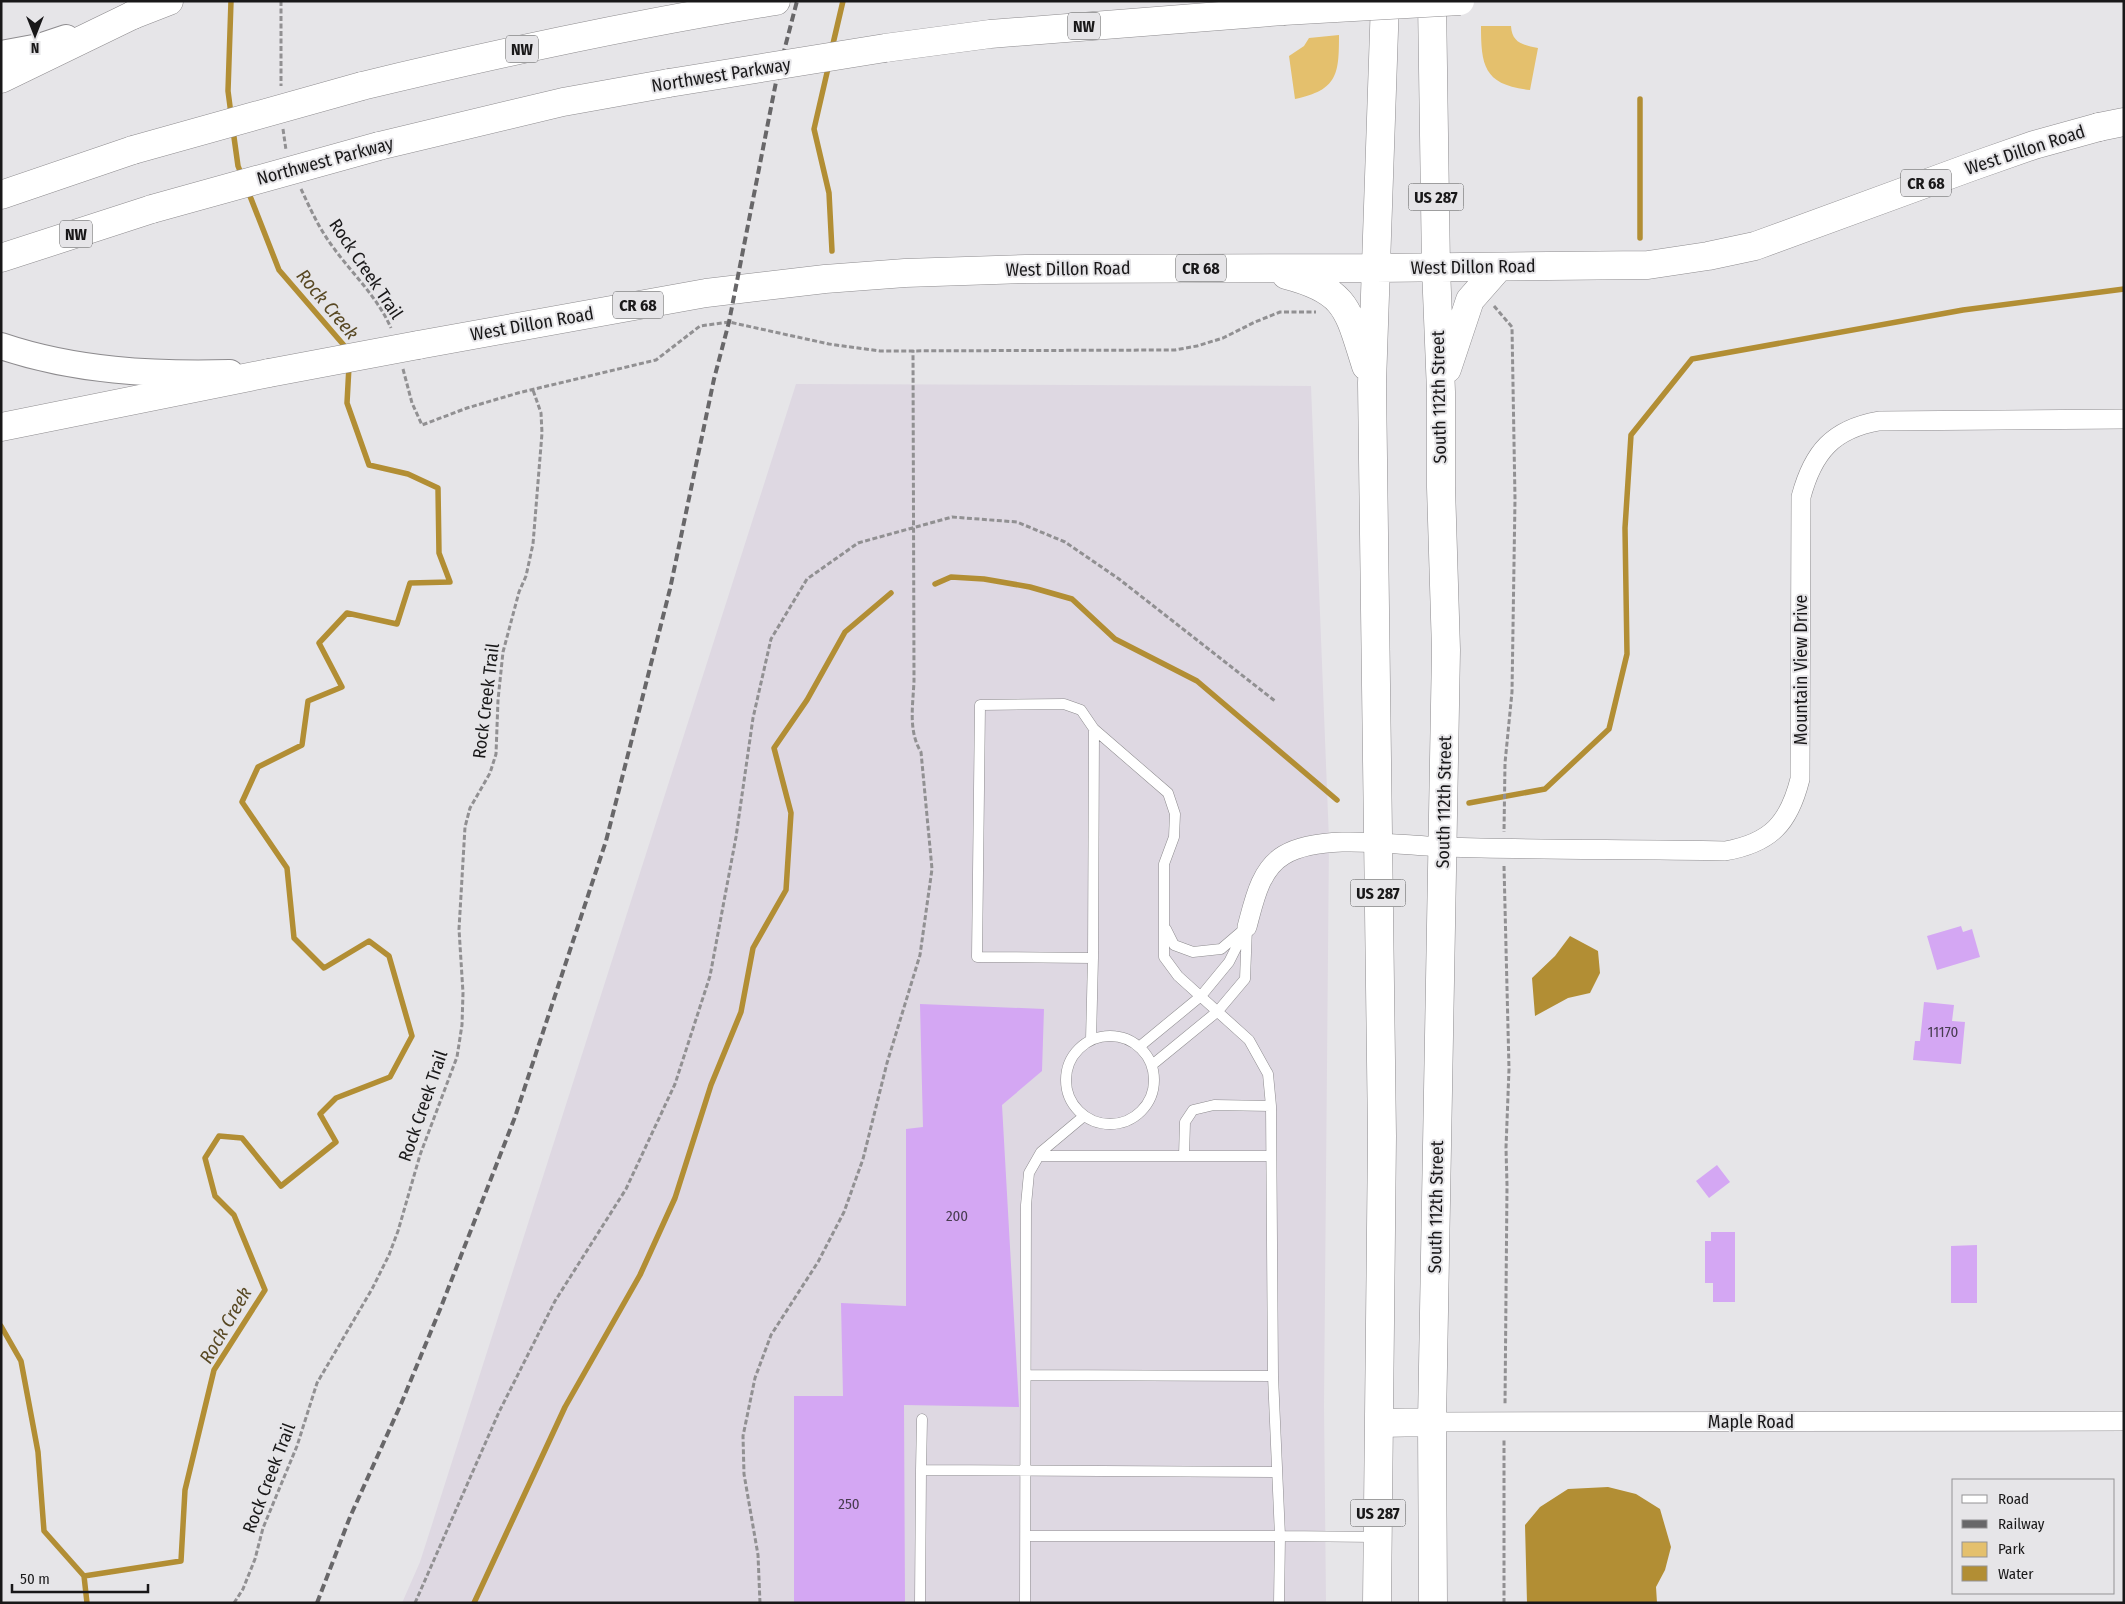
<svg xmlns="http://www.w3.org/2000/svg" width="2125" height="1604" viewBox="0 0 2125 1604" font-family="'Fira Sans Condensed',sans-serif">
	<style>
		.built { fill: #ded8e2 }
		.green { fill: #e4c06d }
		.water { fill: #b28e34 }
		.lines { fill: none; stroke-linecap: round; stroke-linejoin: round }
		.stream { stroke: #b28e34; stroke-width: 5.5 }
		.building { fill: #d4a7f3 }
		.lane-casing { stroke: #8d8b8e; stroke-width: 11 }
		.street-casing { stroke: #8d8b8e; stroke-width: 20 }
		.secondary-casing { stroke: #8d8b8e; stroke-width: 28 }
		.primary-casing { stroke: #8d8b8e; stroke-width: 29 }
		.highway-casing { stroke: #8d8b8e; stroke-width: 29 }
		.path { stroke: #919092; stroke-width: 3; stroke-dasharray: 5 2.5; stroke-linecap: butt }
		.lane { stroke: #fff; stroke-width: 10 }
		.street { stroke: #fff; stroke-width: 19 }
		.secondary { stroke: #fff; stroke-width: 26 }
		.primary { stroke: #fff; stroke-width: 28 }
		.highway { stroke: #fff; stroke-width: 28 }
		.rail { stroke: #686769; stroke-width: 4; stroke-dasharray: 8 4; stroke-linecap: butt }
		.primary-bridge-casing { stroke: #8d8b8e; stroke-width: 29; stroke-linecap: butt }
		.highway-bridge-casing { stroke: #8d8b8e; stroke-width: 29; stroke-linecap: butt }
		.primary-bridge { stroke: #fff; stroke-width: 28 }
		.highway-bridge { stroke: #fff; stroke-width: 28 }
		.labels { text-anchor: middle; stroke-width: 4; stroke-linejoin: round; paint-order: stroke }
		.number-label { font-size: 15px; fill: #483c50 }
		.shield { fill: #e6e5e8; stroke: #565657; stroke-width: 1 }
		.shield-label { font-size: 16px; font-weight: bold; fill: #191819 }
		.street-label { font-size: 18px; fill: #191819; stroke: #e6e5e8 }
		.water-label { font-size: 19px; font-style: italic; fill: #584823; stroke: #e6e5e8 }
	</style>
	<rect width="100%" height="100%" fill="#e6e5e8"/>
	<path class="built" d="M796,384L1311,386L1329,840L1324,1406L1326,1603H402L420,1562Z"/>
	<path class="green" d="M1481,26H1511C1512,43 1523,45 1538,48L1530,90C1484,85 1481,66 1481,26Z
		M1339,35C1339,74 1338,90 1295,99L1289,56L1304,46L1309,38Z"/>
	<path class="water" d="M1570,936L1598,951L1600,973L1590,993L1568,998L1535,1016L1532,978L1555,956Z
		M1608,1487L1636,1494L1660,1509L1671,1547L1665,1570L1656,1587L1657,1603H1527L1525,1525L1540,1507L1568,1489Z"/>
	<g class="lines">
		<path class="stream" d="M231,1L228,91L231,114
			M832,48L843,1
			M829,64L814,129L829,193L832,251
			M233,130L238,166L243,178
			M248,191L279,270L348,350
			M1640,238V99
			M935,584L951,577L984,579L1030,587L1072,599L1115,639L1197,681L1337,800
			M1469,803L1545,789L1609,729L1627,654L1625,528L1631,435L1692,359L1963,310L2124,289
			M1,1326L21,1361L38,1452L44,1531L84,1576
			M87,1603L84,1576L181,1561L185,1490L214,1370L265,1290L234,1215L215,1196L205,1158L219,1136L242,1138L281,1186L336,1142L320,1114L336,1098L390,1077L412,1036L389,956L369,941L324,968L294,938L287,868L242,802L258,767L302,745L308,701L342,687L319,643L347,613L397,624L410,583L450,582L439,553L438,488L408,474L369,465L347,403L349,366
			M474,1603L565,1407L640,1275L675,1198L711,1085L741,1012L753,948L786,890L791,813L774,748L807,700L845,632L891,593"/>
	</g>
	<path class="building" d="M1961,926L1963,932L1972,929L1980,957L1937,970L1927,936Z
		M1924,1002L1954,1005L1952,1021L1965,1022L1961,1064L1913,1060L1915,1041H1920Z
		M920,1004L1044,1009L1042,1071L1002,1105L1019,1407L904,1405L905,1603H794V1396H843L841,1303L906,1306V1129L923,1127Z
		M1717,1165L1730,1182L1709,1198L1696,1181Z
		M1711,1232H1735V1302H1713V1283H1705V1241H1711Z
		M1977,1245V1303H1951V1246Z"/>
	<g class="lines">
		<g class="lane-casing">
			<path id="lane" d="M1064,704L1081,710L1094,729L1093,958L977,957L980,705Z
				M1094,729L1168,793L1175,814L1174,837L1164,864V957L1178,976L1249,1040L1268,1074L1271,1106L1273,1376L1280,1536L1377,1537
				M1166,929L1174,945L1193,952L1221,949L1242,931
				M1066 1080a44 44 0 1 1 88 0a44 44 0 1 1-88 0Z
				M1091,1040L1093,958
				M1139,1047L1201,996L1229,962L1245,930
				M1152,1065L1218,1011L1245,979L1247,927
				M1039,1156H1271
				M1184,1156L1185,1122L1193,1110L1214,1105L1271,1106
				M1026,1375L1273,1376
				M921,1470L922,1419
				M1026,1536H1280L1279,1603
				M920,1603L921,1470L1277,1472
				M1025,1603L1026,1205L1029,1173L1041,1152L1084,1116"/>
		</g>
		<g class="street-casing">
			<path id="street" d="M1247,927C1254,901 1260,869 1284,855C1323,832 1401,846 1445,847C1538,850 1632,849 1725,851C1771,843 1789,823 1800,779L1801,497C1813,452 1833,429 1879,421L2124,419
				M1432,1422L2124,1421"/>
		</g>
		<g class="secondary-casing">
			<path id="secondary" d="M1,54L39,47L66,38
				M1,346C75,371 153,375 230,373"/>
		</g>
		<g class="primary-casing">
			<path id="primary" d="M1432,1L1436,268L1441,392V487L1446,650L1432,1422L1433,1603
				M133,15L169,1
				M1286,275C1348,291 1348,310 1366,366
				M418,345L706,293L825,279L905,273L1026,269L1376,268L1648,265L1708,256L1755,246L1971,167L2034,145L2099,127
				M1447,369L1470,300L1499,267
				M1379,1423L1432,1422
				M1377,1603L1382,1136L1372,383L1385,1"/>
		</g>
		<g class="highway-casing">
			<path id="highway" d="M885,48L990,34L1283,11
				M1,79L133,15
				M362,86C499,53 637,23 776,1
				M2099,127L2124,122
				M379,146L563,102L669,83
				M1,195L133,150
				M1,258L152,209
				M1,427L269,373"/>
		</g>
		<path class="path" d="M281,1V86
			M283,129L286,150
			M301,189C309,206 317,224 328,240C348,270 376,294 391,328
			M1494,306L1512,327L1515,499L1512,692L1505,763L1504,832
			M403,369L412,403L422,425L467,408L518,393L656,360L700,326L729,322L829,344L880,351L1175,350L1197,346L1223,338L1255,322L1280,312H1316
			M1504,866L1509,1069L1506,1148L1507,1185L1505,1405
			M234,1603L243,1589L255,1559L263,1528L297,1446L317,1383L372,1289L389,1255L398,1231L420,1155L457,1057L462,1025L463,993L459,929L465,827L470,808L490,773L496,754L498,700L503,652L519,592L526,576L533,544L542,433L541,413L533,390
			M415,1603L499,1412L555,1301L626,1189L675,1084L710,976L736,837L753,718L771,639L807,579L858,543L952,517L1017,522L1065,542L1119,579L1275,701
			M760,1603L758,1555L744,1474L743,1436L755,1378L771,1335L818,1262L844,1212L863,1159L887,1063L920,955L932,869L921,752C908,731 913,705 914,681L913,350
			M1504,1603V1438"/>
		<use href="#lane" class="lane"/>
		<use href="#street" class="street"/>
		<use href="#secondary" class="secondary"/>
		<use href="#primary" class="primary"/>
		<use href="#highway" class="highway"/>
		<path class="rail" d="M317,1603L350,1517L401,1404L441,1307L515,1117L606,841L670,589L714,379L729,322L776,82L797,1"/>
		<g class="primary-bridge-casing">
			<path id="primary-bridge" d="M269,373L418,345"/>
		</g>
		<g class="highway-bridge-casing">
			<path id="highway-bridge" d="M1283,11L1460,1
				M669,83L885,48
				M133,150L362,86
				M152,209L379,146"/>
		</g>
		<use href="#primary-bridge" class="primary-bridge"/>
		<use href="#highway-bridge" class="highway-bridge"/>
	</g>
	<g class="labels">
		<g class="number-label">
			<text x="1943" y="1037">11170</text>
			<text x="957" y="1221">200</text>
			<text x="849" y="1509">250</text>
		</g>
		<g class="shield">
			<rect x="1068" y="12.5" width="32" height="27" rx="4"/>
			<rect x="506" y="35.5" width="32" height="27" rx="4"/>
			<rect x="1901" y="169.5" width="50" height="27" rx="4"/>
			<rect x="1408.5" y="183.5" width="55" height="27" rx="4"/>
			<rect x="60" y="220.5" width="32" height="27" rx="4"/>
			<rect x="1176" y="254.5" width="50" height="27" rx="4"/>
			<rect x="613" y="291.5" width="50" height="27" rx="4"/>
			<rect x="1350.5" y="879.5" width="55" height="27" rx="4"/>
			<rect x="1350.5" y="1499.5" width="55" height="27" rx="4"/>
		</g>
		<g class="shield-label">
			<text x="1084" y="32">NW</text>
			<text x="522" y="55">NW</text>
			<text x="1926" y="189">CR 68</text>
			<text x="1436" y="203">US 287</text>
			<text x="76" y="240">NW</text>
			<text x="1201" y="274">CR 68</text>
			<text x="638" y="311">CR 68</text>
			<text x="1378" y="899">US 287</text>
			<text x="1378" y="1519">US 287</text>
		</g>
		<g class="street-label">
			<text transform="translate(721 75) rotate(-9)" y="6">Northwest Parkway</text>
			<text transform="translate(2025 150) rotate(-18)" y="6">West Dillon Road</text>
			<text transform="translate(325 161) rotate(-15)" y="6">Northwest Parkway</text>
			<text transform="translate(1473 267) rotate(-1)" y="6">West Dillon Road</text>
			<text transform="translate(366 269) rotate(56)" y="6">Rock Creek Trail</text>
			<text transform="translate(1068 269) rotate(-1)" y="6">West Dillon Road</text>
			<text transform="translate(532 324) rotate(-10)" y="6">West Dillon Road</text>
			<text transform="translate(1439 397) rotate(-91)" y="6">South 112th Street</text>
			<text transform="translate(1801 670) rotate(-90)" y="6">Mountain View Drive</text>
			<text transform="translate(486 701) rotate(-83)" y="6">Rock Creek Trail</text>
			<text transform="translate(1444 802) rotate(-89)" y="6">South 112th Street</text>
			<text transform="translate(423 1106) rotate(-71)" y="6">Rock Creek Trail</text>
			<text transform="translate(1436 1207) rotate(-89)" y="6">South 112th Street</text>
			<text x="1751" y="1428">Maple Road</text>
			<text transform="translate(269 1478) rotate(-69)" y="6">Rock Creek Trail</text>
		</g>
		<g class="water-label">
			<text transform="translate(328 304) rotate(50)" y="7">Rock Creek</text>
			<text transform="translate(225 1325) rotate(-60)" y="7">Rock Creek</text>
		</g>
	</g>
	<rect width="2125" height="1604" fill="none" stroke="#191819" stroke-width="5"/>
	<rect x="1952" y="1479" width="162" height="115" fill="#e6e5e8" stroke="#949395"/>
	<rect x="1962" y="1495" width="25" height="8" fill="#ffffff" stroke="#949395"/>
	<text x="1998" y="1504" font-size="15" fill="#191819">Road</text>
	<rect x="1962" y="1520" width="25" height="8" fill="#686769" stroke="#949395"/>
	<text x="1998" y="1529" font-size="15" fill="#191819">Railway</text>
	<rect x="1962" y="1542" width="25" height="15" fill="#e4c06d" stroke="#949395"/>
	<text x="1998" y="1554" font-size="15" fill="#191819">Park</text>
	<rect x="1962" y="1566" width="25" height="15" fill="#b28e34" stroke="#949395"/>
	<text x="1998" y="1579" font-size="15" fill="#191819">Water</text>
	<g transform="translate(35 35) rotate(180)" stroke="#e6e5e8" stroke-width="4" paint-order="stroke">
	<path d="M0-4L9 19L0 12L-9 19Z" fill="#191819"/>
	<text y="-8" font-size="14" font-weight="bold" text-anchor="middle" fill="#191819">N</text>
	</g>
	<path d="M12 1584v8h136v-8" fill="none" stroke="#191819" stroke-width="2.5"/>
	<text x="20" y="1584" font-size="15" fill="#191819" stroke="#e6e5e8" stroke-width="4" paint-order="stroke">50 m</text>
</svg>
